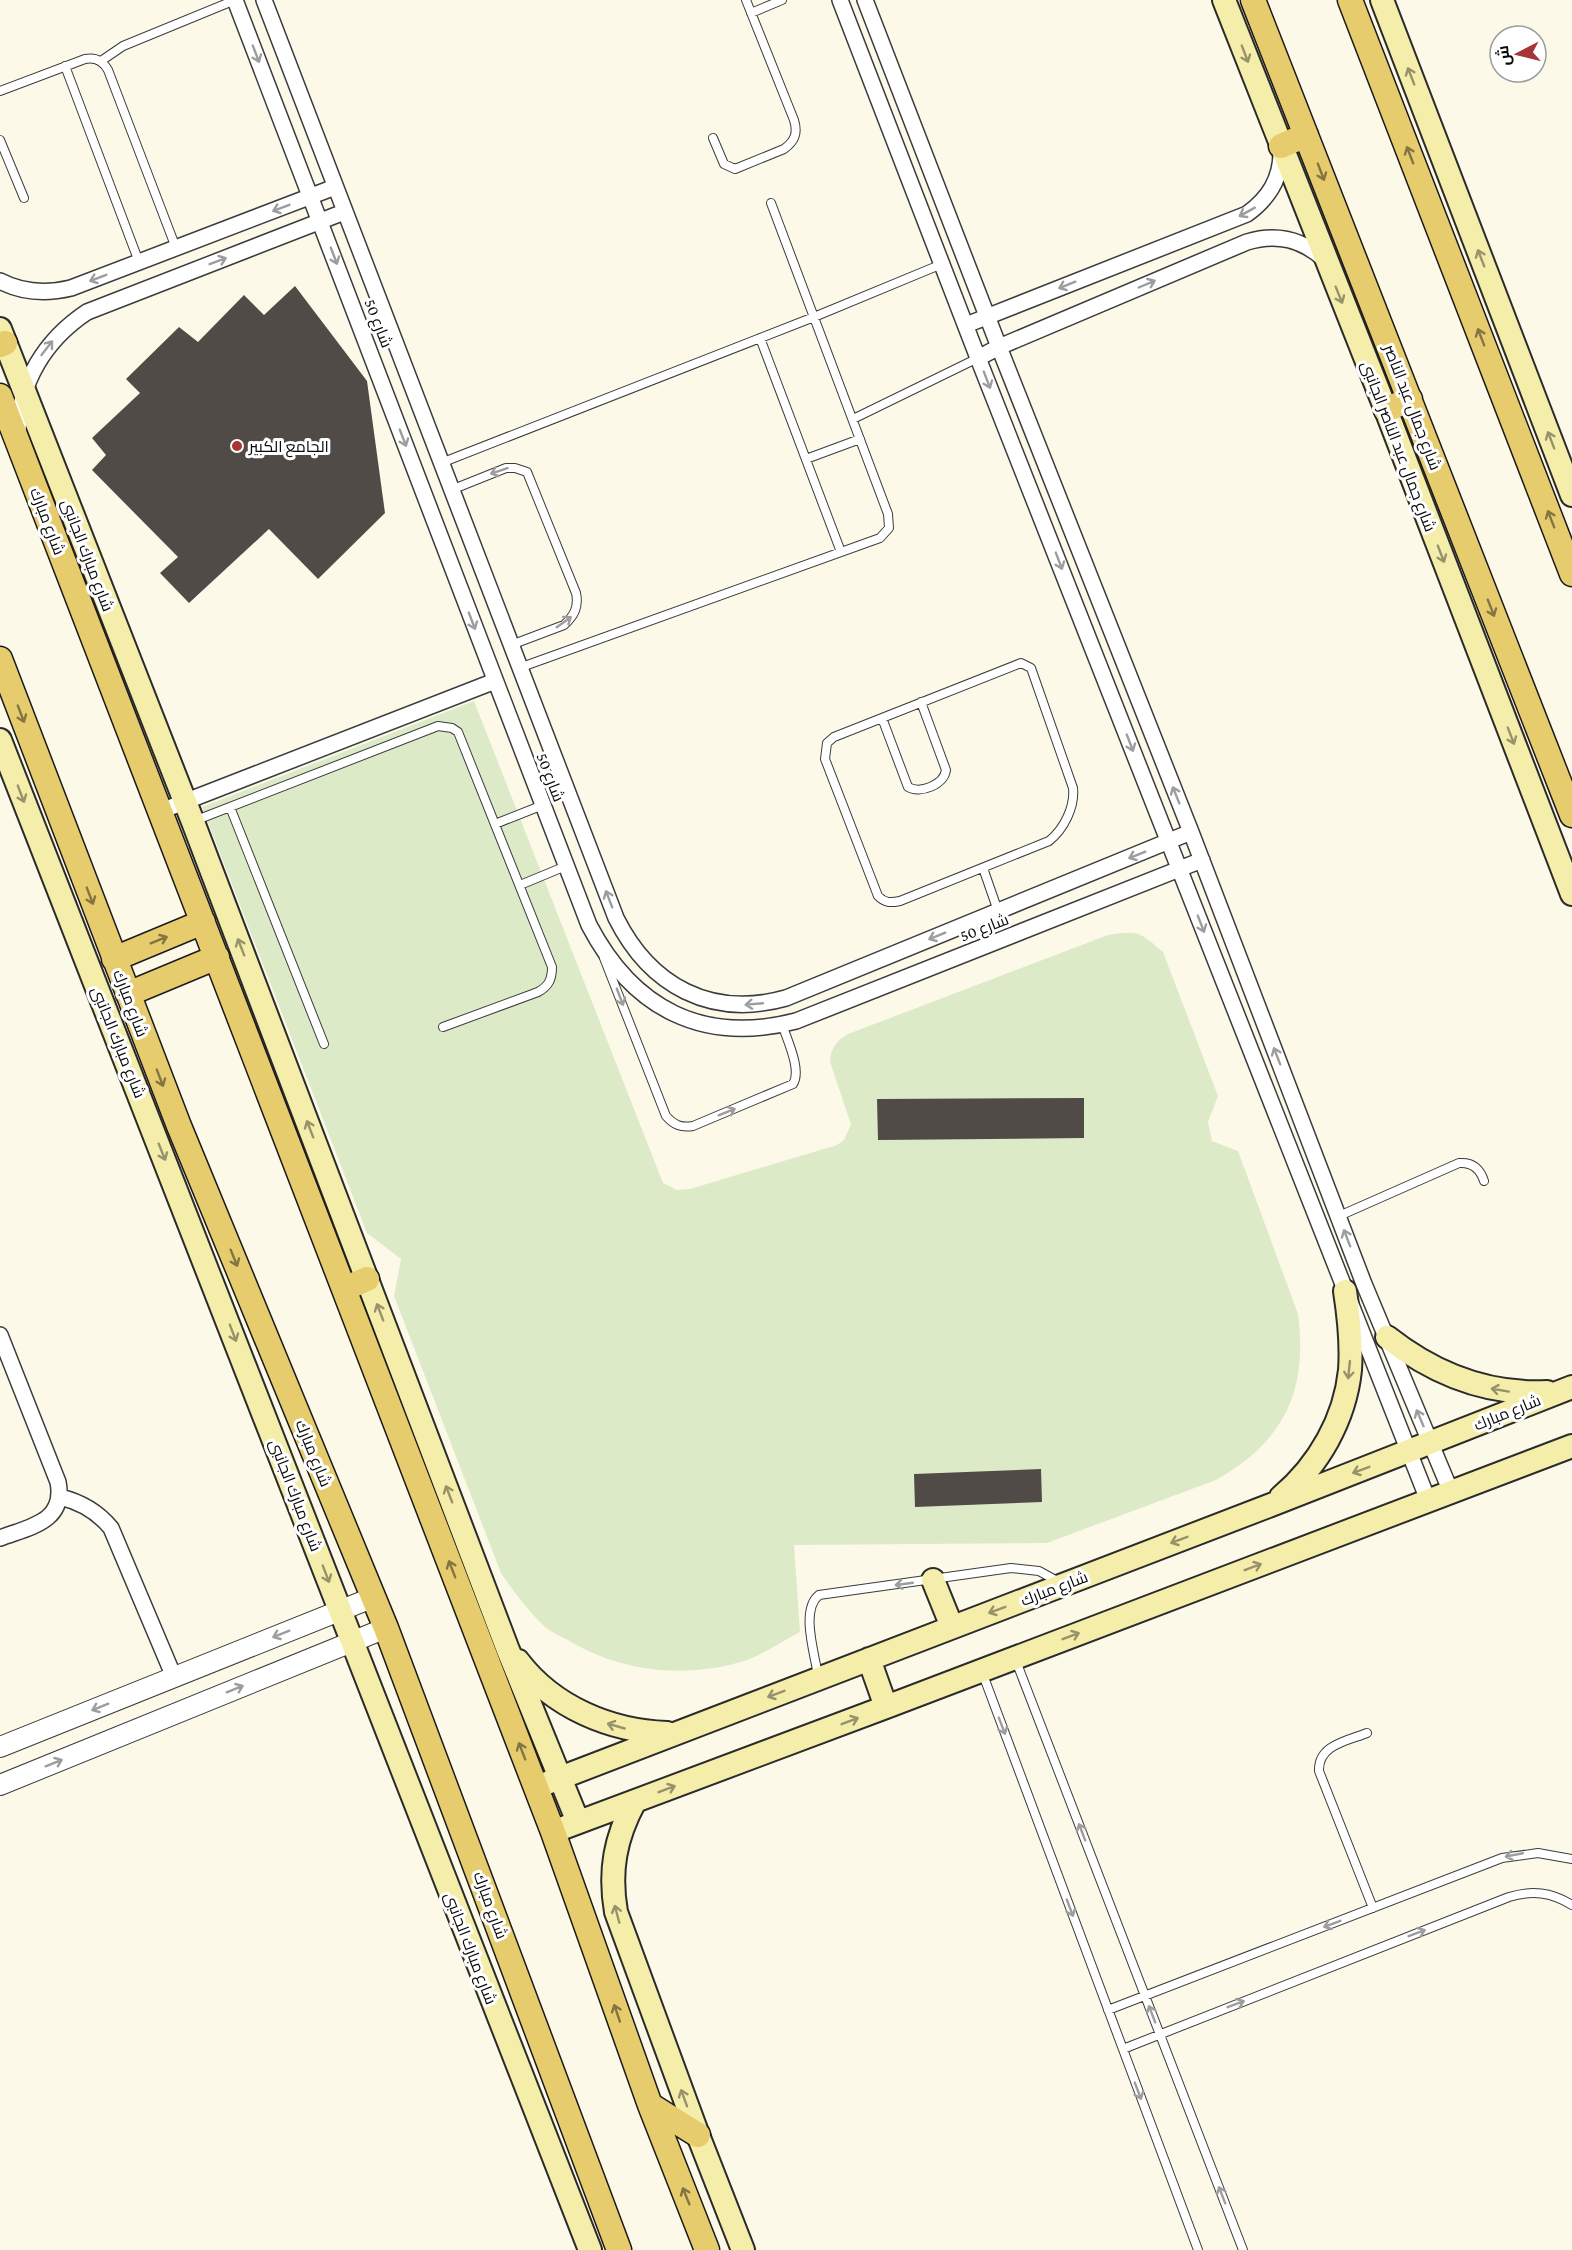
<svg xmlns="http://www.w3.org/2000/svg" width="1572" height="2250" viewBox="0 0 1572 2250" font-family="'Crimson Pro',Cairo,serif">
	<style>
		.pitch { fill: #ddeac8 }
		.building { fill: #514b47 }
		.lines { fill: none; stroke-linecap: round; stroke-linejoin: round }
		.service-casing { stroke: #3c3c3c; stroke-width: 10 }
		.minor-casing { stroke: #3c3c3c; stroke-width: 18 }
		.tertiary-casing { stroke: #3c3c3c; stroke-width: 22 }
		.secondary-casing { stroke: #2b2b2b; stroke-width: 26 }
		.primary-casing { stroke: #1a1a1a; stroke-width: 27 }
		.service { stroke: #fff; stroke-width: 8 }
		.minor { stroke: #fff; stroke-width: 15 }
		.tertiary { stroke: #fff; stroke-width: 20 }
		.secondary { stroke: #f5eeab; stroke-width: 22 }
		.primary { stroke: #e7cc6e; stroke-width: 24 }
		.oneway { stroke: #9d9d9d }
		.oneway2 { stroke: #97926a }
		.oneway3 { stroke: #837441 }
		.poi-dot { fill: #a73437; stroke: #fff; stroke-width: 2 }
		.labels { text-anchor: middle; stroke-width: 6; stroke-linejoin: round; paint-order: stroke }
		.street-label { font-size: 16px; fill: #090909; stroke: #fff }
		.poi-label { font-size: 16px; fill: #090909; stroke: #fff; text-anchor: start }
	</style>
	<rect width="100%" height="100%" fill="#fcf9e9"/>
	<path class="pitch" d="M474,701L663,1183L677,1190L690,1189L837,1145L844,1140L851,1124L830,1062C831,1048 836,1041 848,1034L1108,935C1138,930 1140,932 1163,952L1218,1096L1208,1122L1212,1141L1238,1151L1298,1314C1308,1392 1284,1441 1216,1480L1047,1543L794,1545L800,1632C782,1641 763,1655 744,1661C686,1679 620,1672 568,1640C560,1636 551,1632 544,1626C527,1610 514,1592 501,1573L394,1296L401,1259L367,1233L202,807Z"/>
	<path class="building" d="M295,286L367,381L385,513L318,579L269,529L189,603L160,573L178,557L92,470L106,455L92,438L140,393L126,379L179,327L198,342L244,295L264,315Z
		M1084,1098V1138L878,1140L877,1099Z
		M1041,1469L1042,1502L915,1507L914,1474Z"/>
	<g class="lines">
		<g class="service-casing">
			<path id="service" d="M751,13L782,0
				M101,61L123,46L235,0
				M65,66L139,262
				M0,91L85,59C95,57 103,61 108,70L176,248
				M713,138L724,164L735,169L784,149C795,141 798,133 794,120L746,0
				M0,140L24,198
				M760,338L841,552
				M853,419L978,358
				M806,459L860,439
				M441,463L814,317L942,264
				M451,490L506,468H515L527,472L576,593C579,607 574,616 564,625L511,645
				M1021,663L1031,668L1073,788C1075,807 1064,829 1049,841L900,901C890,903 885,903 878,896L825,759L827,743L834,737Z
				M519,668L880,538L889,528L888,514L771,203
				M882,718L908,787C920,794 944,785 946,770L921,702
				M230,807L324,1044
				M194,821L438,726L452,728L458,732L552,967C552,979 549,986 538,992L443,1027
				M495,824L543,805
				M983,868L998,911
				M520,885L566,866
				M604,958L666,1116C674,1125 681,1128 693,1126L793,1084C802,1070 787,1040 782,1024
				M1339,1216L1459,1163C1472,1162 1480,1168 1484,1181
				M1016,1661L1243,2250
				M982,1672L1198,2250
				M818,1676C815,1654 800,1610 819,1595L1011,1568L1039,1571L1059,1582
				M1367,1733C1347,1741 1318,1745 1319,1771L1373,1908
				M1108,2010L1502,1858L1538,1853L1572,1859
				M1123,2049L1509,1897C1532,1890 1551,1892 1572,1905"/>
		</g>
		<g class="minor-casing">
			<path id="minor" d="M235,0L589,925C633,1009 703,1045 796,1021L1202,860
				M264,0L616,918C650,986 711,1019 786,998L1191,832
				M840,0L978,358L1428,1500
				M865,0L999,347L1191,832L1364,1284L1451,1492
				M0,281C23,293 46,294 71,288L335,187
				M966,325L1247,214C1269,198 1281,179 1281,152
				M978,358L999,347L1247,242C1277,233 1302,239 1325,260
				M18,433C19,382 45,340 87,312L344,212
				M161,811L495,681
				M0,1335L58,1482C66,1522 29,1527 0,1538
				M60,1497C81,1502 97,1511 111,1528L174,1677"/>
		</g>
		<g class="tertiary-casing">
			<path id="tertiary" d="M0,1747L374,1597
				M0,1785L386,1628"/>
		</g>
		<g class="secondary-casing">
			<path id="secondary" d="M1224,0L1386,410L1572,894
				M1382,0L1572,495
				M0,329L193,822L508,1650L578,1822
				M0,740L590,2250
				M1387,1337C1434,1374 1486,1395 1547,1392
				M1281,1497C1319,1465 1345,1419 1350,1370C1352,1343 1349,1317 1345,1291
				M933,1580L952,1627
				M869,1659L886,1707
				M518,1661C553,1707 610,1731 667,1733
				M547,1783L1271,1505L1572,1387
				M635,1801C615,1838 609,1871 616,1912L698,2135L743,2250
				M563,1828L886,1707L1572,1446"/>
		</g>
		<g class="primary-casing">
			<path id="primary" d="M1253,0L1572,815
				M1350,0L1572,574
				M1281,146L1306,135
				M0,345L5,343
				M0,396L553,1832L650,2105L707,2250
				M1386,410L1410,399
				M0,659L179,1126L386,1628L619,2250
				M114,959L203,922
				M128,994L217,957
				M344,1289L367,1279
				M650,2105L698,2135"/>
		</g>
		<use href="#service" class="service"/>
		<use href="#minor" class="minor"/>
		<use href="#tertiary" class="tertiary"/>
		<use href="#secondary" class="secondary"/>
		<use href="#primary" class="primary"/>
	</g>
	<defs><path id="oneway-shaft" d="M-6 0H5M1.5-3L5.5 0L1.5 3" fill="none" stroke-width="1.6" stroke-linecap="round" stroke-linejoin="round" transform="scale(1.5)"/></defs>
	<g class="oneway">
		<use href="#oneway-shaft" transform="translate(256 54) rotate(69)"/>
		<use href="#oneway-shaft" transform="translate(281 208) rotate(159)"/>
		<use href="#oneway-shaft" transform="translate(1247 212) rotate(151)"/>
		<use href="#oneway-shaft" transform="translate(334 256) rotate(69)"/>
		<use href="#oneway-shaft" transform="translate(218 261) rotate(-21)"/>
		<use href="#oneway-shaft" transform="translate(98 278) rotate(159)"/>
		<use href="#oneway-shaft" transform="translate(1147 284) rotate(-23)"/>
		<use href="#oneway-shaft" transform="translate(1067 285) rotate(158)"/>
		<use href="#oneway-shaft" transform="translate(47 348) rotate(-52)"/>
		<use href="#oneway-shaft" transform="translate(987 380) rotate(69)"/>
		<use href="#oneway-shaft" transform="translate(403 438) rotate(69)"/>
		<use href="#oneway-shaft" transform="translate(499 471) rotate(161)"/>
		<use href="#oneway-shaft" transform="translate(1059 561) rotate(69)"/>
		<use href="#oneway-shaft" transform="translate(472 621) rotate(69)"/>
		<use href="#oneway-shaft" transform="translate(564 622) rotate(-35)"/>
		<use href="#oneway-shaft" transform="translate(1130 743) rotate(69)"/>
		<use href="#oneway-shaft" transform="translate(1176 795) rotate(-112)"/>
		<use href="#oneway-shaft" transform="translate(1137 855) rotate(158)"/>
		<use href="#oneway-shaft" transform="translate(609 899) rotate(-111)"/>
		<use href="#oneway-shaft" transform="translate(1201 924) rotate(69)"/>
		<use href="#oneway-shaft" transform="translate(937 936) rotate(158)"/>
		<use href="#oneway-shaft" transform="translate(620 997) rotate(69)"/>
		<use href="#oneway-shaft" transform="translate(754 1004) rotate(175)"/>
		<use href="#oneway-shaft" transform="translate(1277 1056) rotate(-111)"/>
		<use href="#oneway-shaft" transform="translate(727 1112) rotate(-22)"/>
		<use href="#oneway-shaft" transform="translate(1347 1238) rotate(-111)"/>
		<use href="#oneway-shaft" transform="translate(1420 1418) rotate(-113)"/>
		<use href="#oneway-shaft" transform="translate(904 1584) rotate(172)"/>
		<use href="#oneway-shaft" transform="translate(281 1634) rotate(158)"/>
		<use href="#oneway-shaft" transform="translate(235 1689) rotate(-22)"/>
		<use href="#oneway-shaft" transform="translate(100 1707) rotate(158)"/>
		<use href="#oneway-shaft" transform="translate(1002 1726) rotate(69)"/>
		<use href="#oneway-shaft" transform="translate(54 1763) rotate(-22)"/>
		<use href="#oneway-shaft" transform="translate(1082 1832) rotate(-111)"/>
		<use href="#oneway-shaft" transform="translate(1514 1855) rotate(169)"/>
		<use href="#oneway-shaft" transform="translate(1070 1908) rotate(69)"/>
		<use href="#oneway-shaft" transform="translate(1332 1924) rotate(159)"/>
		<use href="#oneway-shaft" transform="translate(1417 1933) rotate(-21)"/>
		<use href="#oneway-shaft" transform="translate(1236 2004) rotate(-21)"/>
		<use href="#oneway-shaft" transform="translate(1152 2014) rotate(-111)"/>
		<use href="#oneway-shaft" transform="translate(1138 2091) rotate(69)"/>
		<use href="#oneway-shaft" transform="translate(1222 2195) rotate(-111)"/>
	</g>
	<g class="oneway2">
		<use href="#oneway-shaft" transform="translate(1245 54) rotate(69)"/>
		<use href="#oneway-shaft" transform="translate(1411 76) rotate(-111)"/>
		<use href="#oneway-shaft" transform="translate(1481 258) rotate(-111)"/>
		<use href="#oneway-shaft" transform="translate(1339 295) rotate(68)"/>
		<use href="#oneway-shaft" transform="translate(1551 440) rotate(-111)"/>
		<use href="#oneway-shaft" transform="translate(1441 554) rotate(69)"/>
		<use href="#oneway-shaft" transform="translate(1511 736) rotate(69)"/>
		<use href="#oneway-shaft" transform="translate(21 794) rotate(69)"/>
		<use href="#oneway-shaft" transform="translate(241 947) rotate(-111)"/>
		<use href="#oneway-shaft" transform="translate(310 1129) rotate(-111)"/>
		<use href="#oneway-shaft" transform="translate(162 1152) rotate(68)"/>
		<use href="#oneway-shaft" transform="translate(380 1312) rotate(-111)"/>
		<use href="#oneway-shaft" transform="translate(233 1333) rotate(69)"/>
		<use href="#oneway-shaft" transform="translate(1349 1370) rotate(96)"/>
		<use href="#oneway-shaft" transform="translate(1500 1390) rotate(-170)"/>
		<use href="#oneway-shaft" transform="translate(1361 1470) rotate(159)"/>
		<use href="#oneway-shaft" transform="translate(449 1494) rotate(-111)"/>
		<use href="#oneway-shaft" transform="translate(1179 1540) rotate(159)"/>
		<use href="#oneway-shaft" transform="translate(1253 1567) rotate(-21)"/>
		<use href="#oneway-shaft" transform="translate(326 1574) rotate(69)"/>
		<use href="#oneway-shaft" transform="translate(997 1610) rotate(159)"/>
		<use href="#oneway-shaft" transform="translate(1071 1636) rotate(-21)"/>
		<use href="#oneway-shaft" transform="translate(776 1694) rotate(159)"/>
		<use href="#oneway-shaft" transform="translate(850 1721) rotate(-21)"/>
		<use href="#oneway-shaft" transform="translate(616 1726) rotate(-164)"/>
		<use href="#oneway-shaft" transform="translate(667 1789) rotate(-21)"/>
		<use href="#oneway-shaft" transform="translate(617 1914) rotate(-105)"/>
		<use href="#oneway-shaft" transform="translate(684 2098) rotate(-110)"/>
	</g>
	<g class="oneway3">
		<use href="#oneway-shaft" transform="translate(1410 155) rotate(-111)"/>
		<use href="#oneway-shaft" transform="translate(1321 172) rotate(69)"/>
		<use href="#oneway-shaft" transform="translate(1481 337) rotate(-111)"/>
		<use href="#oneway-shaft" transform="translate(1551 519) rotate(-111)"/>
		<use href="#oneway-shaft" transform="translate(1491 608) rotate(69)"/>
		<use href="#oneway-shaft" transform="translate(21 714) rotate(69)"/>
		<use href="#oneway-shaft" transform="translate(90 896) rotate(69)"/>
		<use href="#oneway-shaft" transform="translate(159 940) rotate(-22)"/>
		<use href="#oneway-shaft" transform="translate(160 1078) rotate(69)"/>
		<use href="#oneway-shaft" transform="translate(234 1258) rotate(68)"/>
		<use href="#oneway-shaft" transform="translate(452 1569) rotate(-111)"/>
		<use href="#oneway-shaft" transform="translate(522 1751) rotate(-111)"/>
		<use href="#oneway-shaft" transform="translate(617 2013) rotate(-109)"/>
		<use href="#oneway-shaft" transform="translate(686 2196) rotate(-112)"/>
	</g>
	<circle class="poi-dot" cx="237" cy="446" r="6"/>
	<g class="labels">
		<g class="street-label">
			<text transform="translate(379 323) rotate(69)" y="6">شارع 50</text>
			<text transform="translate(1413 407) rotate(69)" y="6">شارع جمال عبد الناصر</text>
			<text transform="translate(1399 446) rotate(69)" y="6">شارع جمال عبد الناصر الجانبى</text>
			<text transform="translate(48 521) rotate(69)" y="6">شارع مبارك</text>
			<text transform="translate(88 555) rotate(69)" y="6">شارع مبارك الجانبى</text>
			<text transform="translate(551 777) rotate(69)" y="6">شارع 50</text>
			<text transform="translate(984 927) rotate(-21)" y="6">شارع 50</text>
			<text transform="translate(131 1003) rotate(69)" y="6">شارع مبارك</text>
			<text transform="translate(119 1042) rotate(68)" y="6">شارع مبارك الجانبى</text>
			<text transform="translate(1507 1412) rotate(-22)" y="6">شارع مبارك</text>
			<text transform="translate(314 1453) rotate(68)" y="6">شارع مبارك</text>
			<text transform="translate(296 1495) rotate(69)" y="6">شارع مبارك الجانبى</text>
			<text transform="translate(1054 1588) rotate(-21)" y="6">شارع مبارك</text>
			<text transform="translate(491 1905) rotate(70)" y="6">شارع مبارك</text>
			<text transform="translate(471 1948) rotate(69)" y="6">شارع مبارك الجانبى</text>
		</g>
		<g class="poi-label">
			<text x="249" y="452">الجامع الكبير</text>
		</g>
	</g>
	<g transform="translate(1518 54) rotate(263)"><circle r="28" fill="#ffffff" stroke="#9d9d9d" stroke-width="1.5"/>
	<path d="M0-4.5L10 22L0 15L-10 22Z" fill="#a73437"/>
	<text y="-9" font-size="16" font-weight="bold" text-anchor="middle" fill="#090909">ش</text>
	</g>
</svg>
